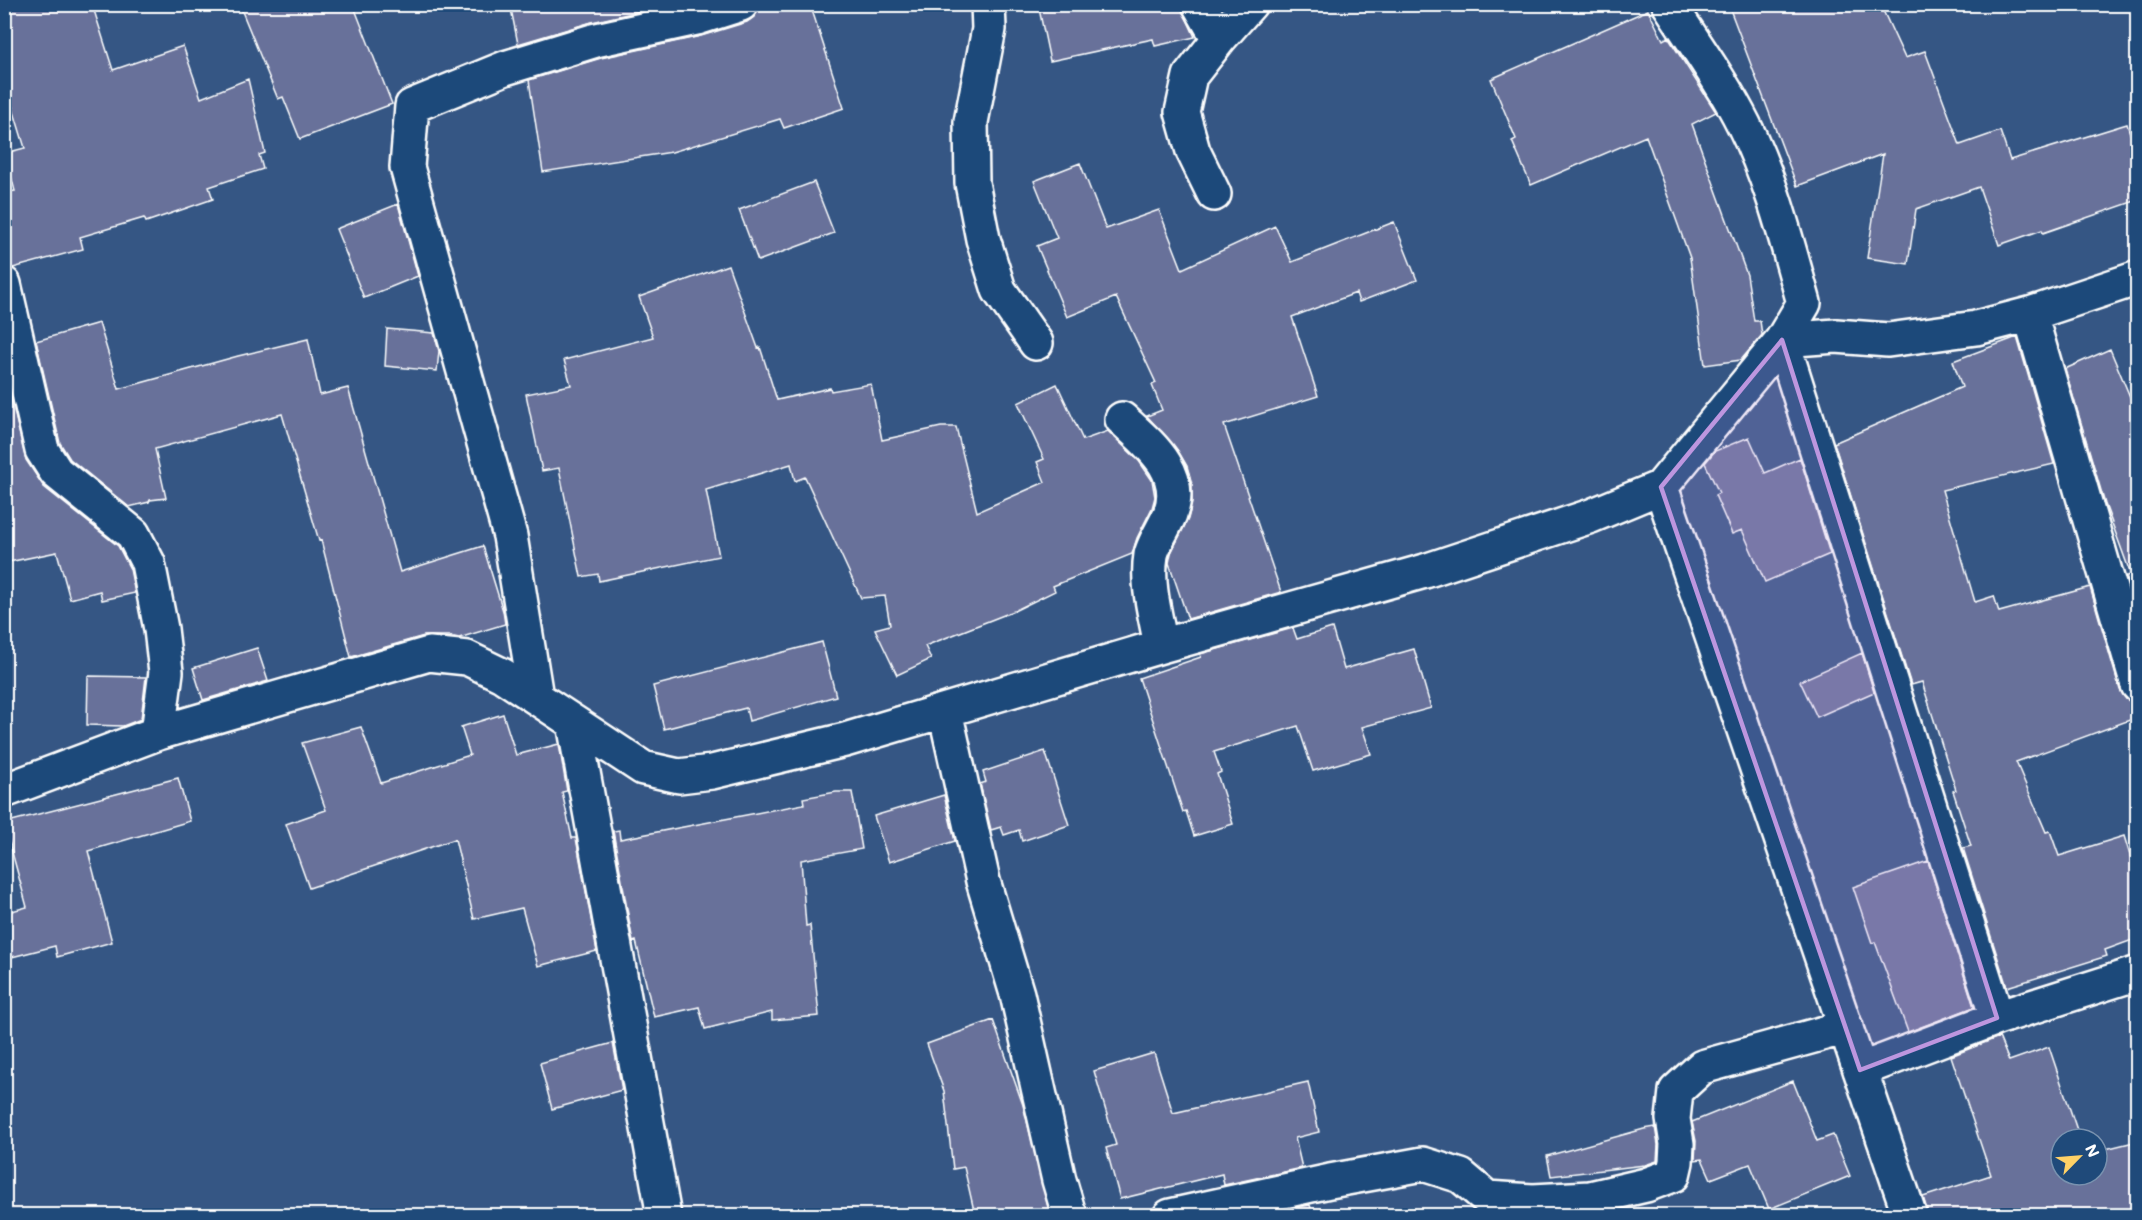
<svg xmlns="http://www.w3.org/2000/svg" width="2142" height="1220" viewBox="0 0 2142 1220" font-family="Mali,sans-serif">
	<style>
		.building { fill: #67719a; stroke: #fff; stroke-width: 1.5 }
		.lines { fill: none; stroke-linecap: round; stroke-linejoin: round }
		.street-casing { stroke: #fff; stroke-width: 38 }
		.street { stroke: #1f4a7a; stroke-width: 33 }
		.marked { fill: #bd96df; fill-opacity: 0.2; stroke: #bd96df; stroke-width: 4.5; stroke-linejoin: round }
	</style>
	<rect width="100%" height="100%" fill="#355684"/>
	<filter id="ink" filterUnits="userSpaceOnUse"><feTurbulence type="fractalNoise" baseFrequency=".0167" numOctaves="2"/><feDisplacementMap in="SourceGraphic" scale="12" xChannelSelector="R" yChannelSelector="G"/><feConvolveMatrix kernelMatrix="1 2 1 2 8 2 1 2 1" color-interpolation-filters="sRGB"/></filter>
	<g filter="url(#ink)">
		<path class="building" d="M4,4H92L113,70L183,46L201,98L248,79L265,153L259,155L263,169L209,187L213,199L146,222L144,218L80,237L83,249L13,268L4,266V192L15,191L5,153L25,148L4,79Z
			M239,4H353L392,104L300,139L283,97L278,99Z
			M510,4H671L592,22L518,44Z
			M759,4H810L844,108L784,128L780,119L672,152L543,172L529,80L601,58L701,36L747,22L755,16Z
			M1038,4H1180L1195,37L1155,46L1153,39L1050,61Z
			M1728,4H1880L1905,58L1925,51L1960,145L2000,131L2010,160L2127,124L2138,158V200L2043,233L2042,230L1999,245L1979,187L1916,209L1908,264L1867,258L1883,154L1797,186Z
			M1648,10L1663,40L1668,37L1716,112L1692,124L1747,275L1754,321H1760L1762,335L1741,360L1705,365L1690,258L1646,136L1531,185L1512,141L1516,139L1491,79Z
			M1080,163L1106,229L1159,210L1182,269L1275,226L1292,262L1394,222L1417,280L1359,302L1356,293L1292,317L1318,396L1224,425L1281,592L1188,619L1169,563L1171,553L1188,519L1192,503V484L1187,466L1178,451L1147,416L1162,410L1152,385L1156,383L1116,297L1067,317L1037,246L1057,238L1034,181Z
			M814,182L834,233L758,261L739,210Z
			M398,204L418,276L364,298L336,229Z
			M728,265L758,348L760,347L777,400L830,388L831,391L871,384L882,440L941,427H956L977,512L1045,482L1037,462L1044,459L1018,403L1057,384L1083,440L1108,431L1139,461L1152,480L1155,497L1152,508L1137,538L1132,554L1053,586L1055,591L1014,611L925,646L931,659L897,675L875,629L890,625L885,596L861,598L805,477L795,481L791,464L706,490L719,556L599,581L598,574L581,577L559,468L542,471L526,394L571,385L564,360L653,337L639,297Z
			M99,323L119,389L238,356L308,339L320,395L348,388L400,572L483,546L503,611L505,624L459,638L450,636H424L351,657L321,540L319,541L282,414L155,449L166,498L150,500L149,502L129,507L70,459L60,443L36,341Z
			M387,329L434,333L439,351L437,371L385,366Z
			M2017,337L2054,464L1942,490L1975,602L1994,596L1999,612L2090,587L2120,690L2126,699L2138,703V717L2016,762L2046,832L2050,831L2059,856L2124,836L2138,881V938L2105,950L2107,956L2007,987L1963,848L1971,846L1953,791L1956,790L1922,682L1911,685L1834,443L1962,387L1953,361Z
			M2110,349L2138,416V616L2126,576L2131,575L2105,504L2065,369Z
			M4,370L26,460L44,487L118,546L130,569L135,593L102,600L100,591L70,599L57,552L4,563Z
			M1749,437L1765,473L1800,458L1830,554L1765,582L1742,530L1732,534L1715,495L1719,493L1705,463L1715,451Z
			M1293,628L1297,639L1332,628L1344,669L1414,649L1431,708L1362,727L1371,754L1313,771L1298,726L1214,752L1221,772L1217,774L1233,824L1194,836L1186,811L1183,812L1139,678L1201,657L1200,654Z
			M822,642L836,696L749,721L746,708L664,729L653,686Z
			M257,648L268,681L203,700L193,668Z
			M1862,653L1874,692L1817,717L1800,681Z
			M88,676L146,677L141,719L123,726L87,725Z
			M503,714L516,755L559,744L567,791L562,792L572,838H576L597,951L538,966L522,908L474,919L455,839L309,888L286,824L326,810L302,743L361,727L381,783L470,755L461,727Z
			M1045,751L1069,825L1022,841L1019,830L1004,835L1001,827L991,830L980,784L986,782L983,772Z
			M178,778L190,821L88,851L112,942L57,957L55,946L4,959V913L27,907L4,823Z
			M836,792H852L862,849L801,860L806,926L810,925L819,1016L772,1020V1012L705,1029L699,1007L654,1017L636,941L633,942L613,831L619,830L620,839L804,804L803,798Z
			M944,795L955,841L889,862L874,816Z
			M1928,861L1974,1007L1908,1032L1875,942L1872,943L1853,887Z
			M993,1020L1023,1105L1050,1215H975L964,1167L953,1169L944,1091L927,1044Z
			M1999,1037L2009,1061L2049,1047L2080,1139H2061V1175H2097V1151L2138,1141V1215H1928L1923,1197L1991,1175L1951,1056Z
			M613,1043L622,1090L552,1109L540,1063Z
			M1154,1053L1173,1113L1308,1082L1319,1132L1295,1138L1302,1168L1224,1185L1222,1174L1120,1199L1106,1148L1116,1145L1094,1071Z
			M1793,1081L1817,1141L1833,1135L1850,1176L1769,1209L1750,1164L1711,1179L1702,1159L1695,1160L1696,1141L1692,1122Z
			M1655,1127L1658,1145L1657,1161L1645,1165L1551,1176L1547,1156L1644,1129Z
			M1310,1205L1313,1215H1260Z"/>
		<g class="lines">
			<g class="street-casing">
				<path id="street" d="M988,4L989,29L971,122L972,183L983,239L999,290L1036,343
					M1199,4L1219,39
					M1214,194L1193,151L1182,112L1190,76L1219,39L1250,4
					M4,284L42,450L56,472L133,534L148,563L161,629L166,672L158,733
					M2030,314L2138,685
					M1782,340L1997,1018
					M1782,340L1836,336L1888,340L1976,328L2030,314L2138,278
					M1122,419C1149,444 1186,472 1170,514C1165,526 1153,544 1151,555C1146,585 1156,617 1161,646
					M1661,487L1910,1216
					M536,697L510,536L407,167L412,106L505,68L596,40L697,18L741,4
					M945,711L983,881L1017,994L1059,1180L1069,1214L1071,1216
					M574,723L664,1216
					M4,791L158,733L429,654L467,658L502,675L643,768L679,776L712,772L845,740L1161,646L1425,571L1591,516L1661,487L1782,340L1804,303C1787,243 1772,181 1744,125C1723,83 1695,44 1669,4
					M1860,1070L1997,1018L2138,973
					M1170,1216L1330,1181L1423,1164L1461,1176L1487,1198L1533,1201L1590,1198L1646,1185L1673,1175L1676,1162L1677,1144L1673,1119L1676,1091L1702,1067L1846,1027"/>
			</g>
			<use href="#street" class="street"/>
		</g>
	</g>
	<path class="marked" d="M1782,340L1997,1018L1860,1070L1661,487Z"/>
	<rect width="2142" height="1220" fill="none" stroke="#1f4a7a" stroke-width="24"/>
	<rect x="12" y="12" width="2118" height="1196" fill="none" stroke="#fff" stroke-width="2" filter="url(#ink)"/>
	<g transform="translate(2079 1157) rotate(65)"><circle r="28" fill="#1f4a7a" stroke="#7992af" stroke-width="1.5"/>
	<path d="M0-4.5L10 22L0 15L-10 22Z" fill="#ffd166"/>
	<text y="-9" font-size="16" font-weight="bold" text-anchor="middle" fill="#ffffff">N</text>
	</g>
</svg>
